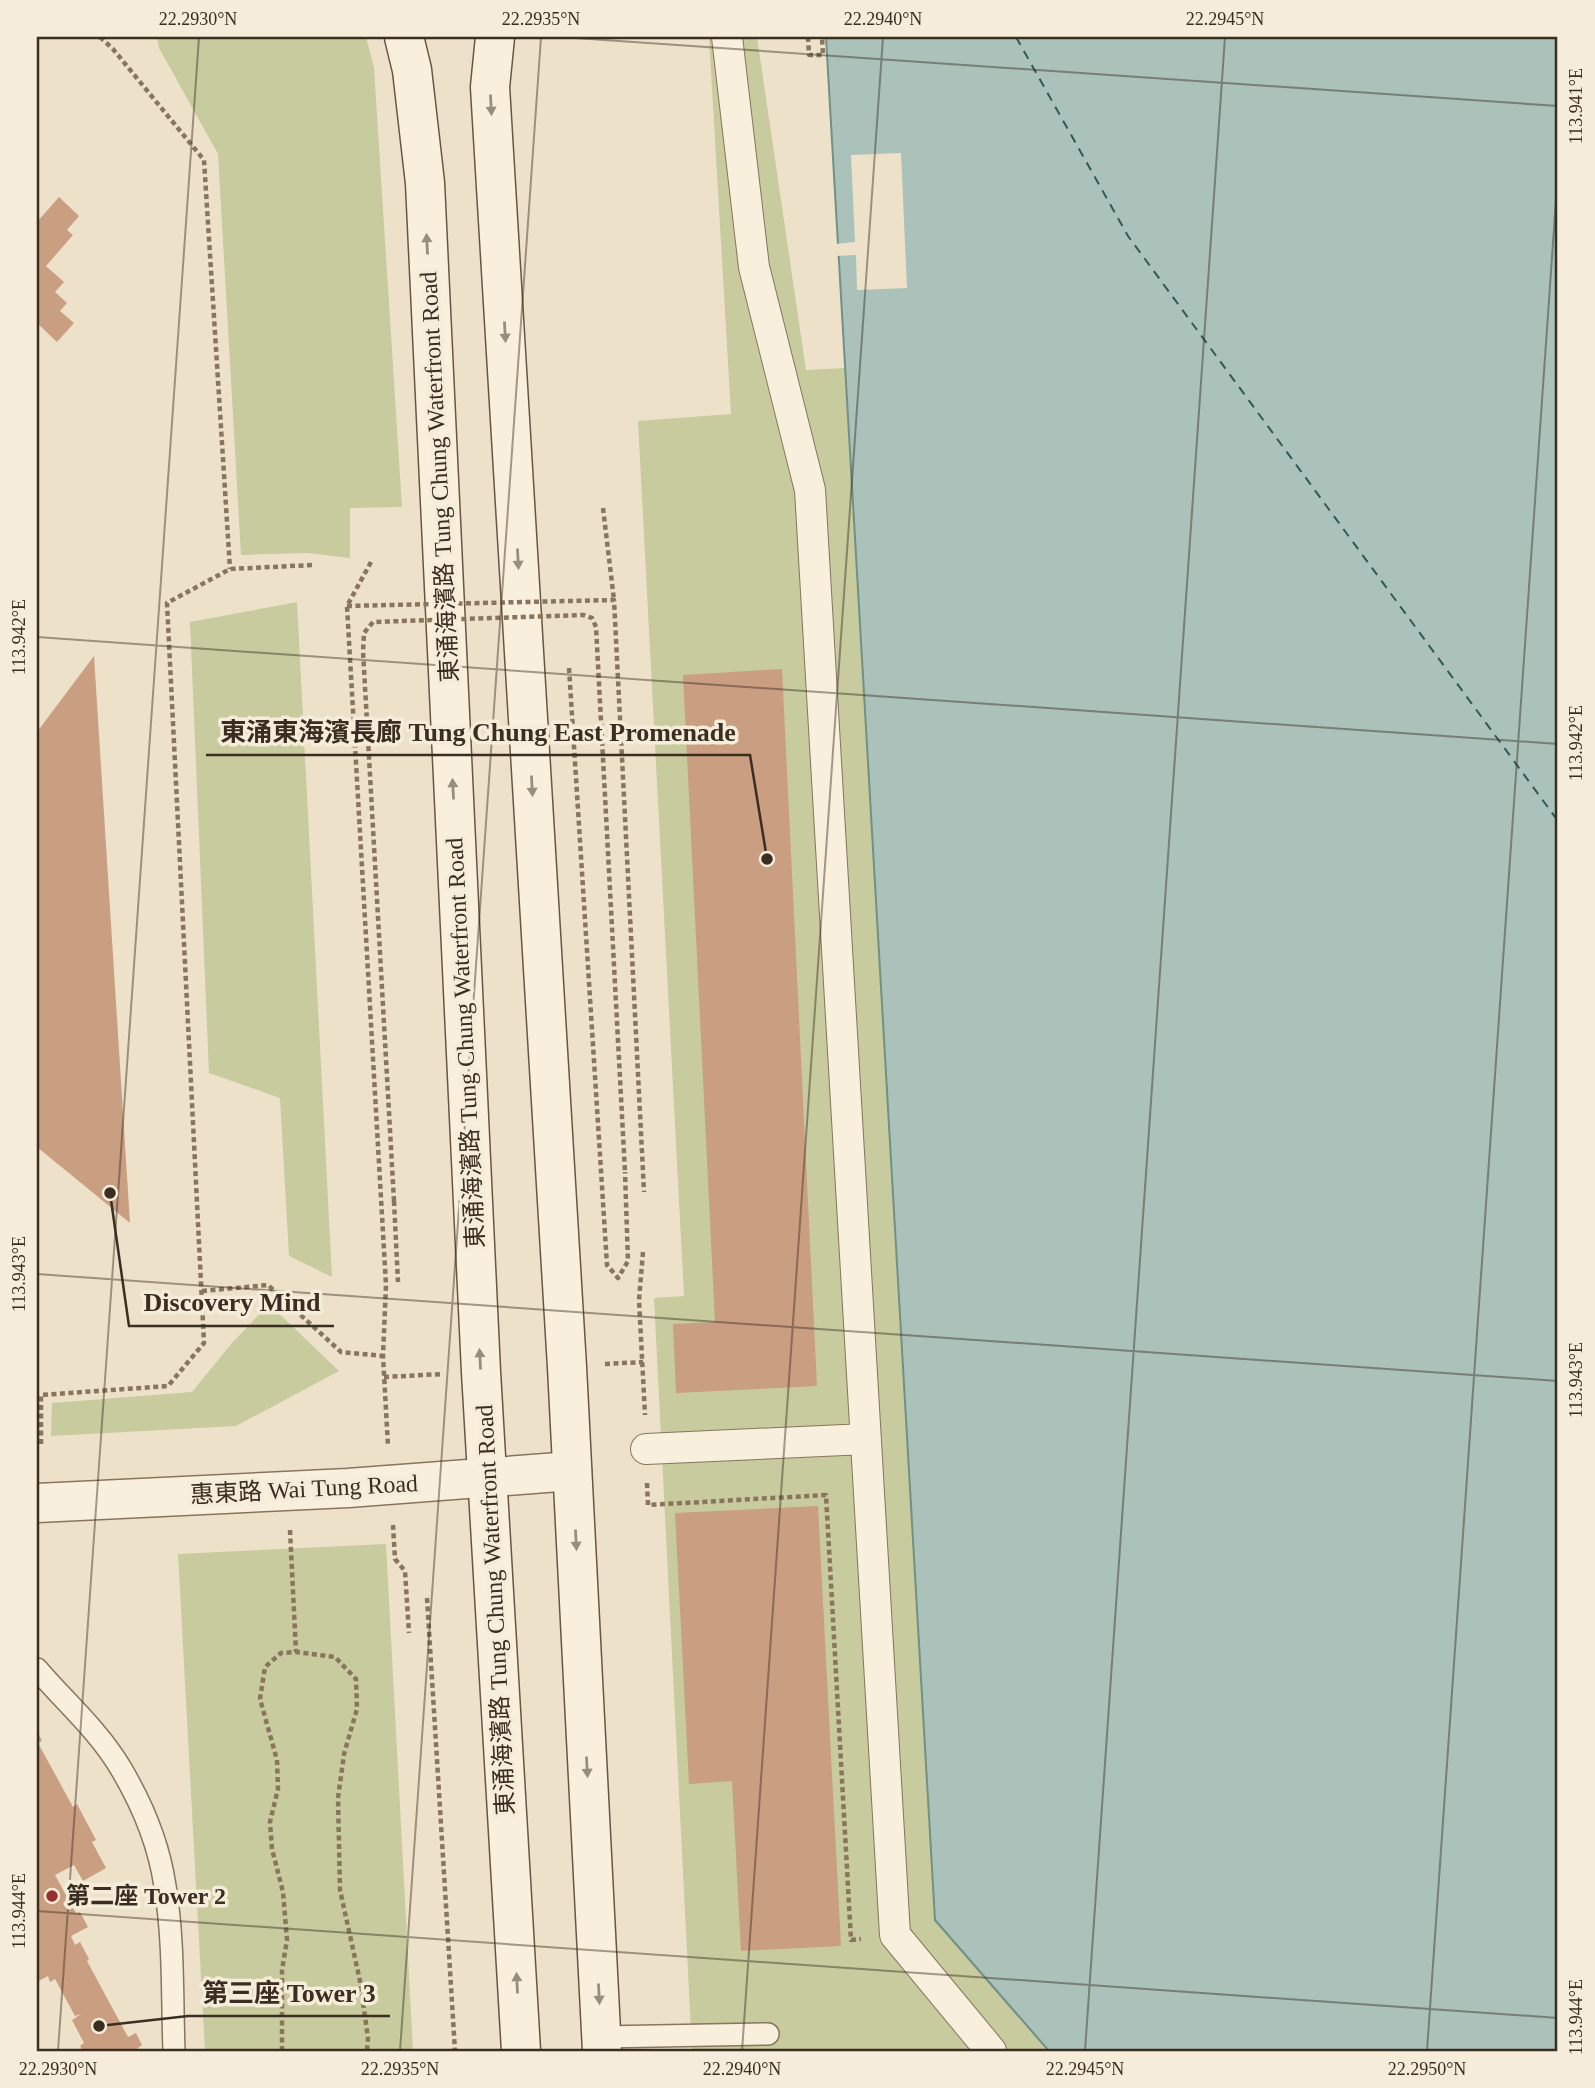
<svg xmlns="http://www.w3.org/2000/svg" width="1595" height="2088" viewBox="0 0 1595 2088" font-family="'Times New Roman','Noto Sans TC',serif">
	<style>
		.green { fill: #c7cb9d }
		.water { fill: #aac2ba; stroke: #709088; stroke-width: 2 }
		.pier { fill: #ede2c9 }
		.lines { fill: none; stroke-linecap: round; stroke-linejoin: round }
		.ferry { stroke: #315956; stroke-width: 2; stroke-dasharray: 9 7; stroke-linecap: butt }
		.building { fill: #ca9e81 }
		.service-casing { stroke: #89745e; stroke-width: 24 }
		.pedestrian-casing { stroke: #89745e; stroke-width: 32 }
		.tertiary-casing { stroke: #89745e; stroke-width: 41 }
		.secondary-casing { stroke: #6b5541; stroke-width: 41 }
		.path { stroke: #89745e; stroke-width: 4.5; stroke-dasharray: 5 3.5; stroke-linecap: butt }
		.service { stroke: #f8efdc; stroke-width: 21 }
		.pedestrian { stroke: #f8efdc; stroke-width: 30 }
		.tertiary { stroke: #f8efdc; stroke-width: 38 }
		.secondary { stroke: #f8efdc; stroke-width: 38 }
		.path-bridge { stroke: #89745e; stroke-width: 4.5; stroke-dasharray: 5 3.5; stroke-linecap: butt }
		.oneway { fill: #998e7e }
		.ticks { fill: none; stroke: #3a2d21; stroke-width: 2; stroke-opacity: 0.45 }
		.poi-dot { fill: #963033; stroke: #f5ecd9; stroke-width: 2.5 }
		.labels { text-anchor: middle; stroke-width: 7; stroke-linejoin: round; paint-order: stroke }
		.street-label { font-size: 24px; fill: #3a2d21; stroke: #f5ecd9 }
		.poi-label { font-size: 24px; font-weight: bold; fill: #3a2d21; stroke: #f5ecd9; text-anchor: start }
		.leader { fill: none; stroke: #3a2d21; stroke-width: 2.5 }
		.callout-dot { fill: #3a2d21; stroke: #f5ecd9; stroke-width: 2.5 }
		.callout-label { font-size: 26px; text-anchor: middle; font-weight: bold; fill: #3a2d21; stroke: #f5ecd9; stroke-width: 7; stroke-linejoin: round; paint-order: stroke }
		.neatline { fill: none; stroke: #3a2d21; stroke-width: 2.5 }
		.ticks-label { font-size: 18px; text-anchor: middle; fill: #3a2d21 }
	</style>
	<rect width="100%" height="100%" fill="#ede2c9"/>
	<path class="green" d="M157,37H366L374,68L402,507L350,508V558L308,553L241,555L218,154L159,48Z
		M709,37H757L806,370L845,368L935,1920L1049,2051H692L654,1298L684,1296L638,421L731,414Z
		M297,602L332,1277L289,1256L280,1098L209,1073L190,622Z
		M269,1304L339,1371L236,1426L51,1436L52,1403L192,1392L232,1343Z
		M386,1544L413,2051H205L178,1554Z"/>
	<path class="water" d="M826,37H1558V2051H1049L935,1920Z"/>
	<path class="pier" d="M901,153L907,288L857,290L856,255L835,256V244L855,242L851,155Z"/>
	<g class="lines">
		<path class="ferry" d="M1016,37L1128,236L1558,821"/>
	</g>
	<path class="building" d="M59,197L79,216L67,230L73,235L46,266L64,282L55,292L67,303L60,311L74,323L57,342L37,323V222Z
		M94,656L130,1223L37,1147V732Z
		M782,669L817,1386L676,1393L673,1324L715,1322L683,675Z
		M818,1506L841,1946L741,1951L732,1781L689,1784L675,1513Z
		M37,1730L42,1741L38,1743L73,1807L77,1804L96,1840L92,1842L106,1868L83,1881L74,1865L55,1875L76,1913L80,1912L88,1927L71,1936L75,1945L80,1942L89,1959L87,1961L128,2037L136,2033L142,2045L134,2051H83L80,2046L84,2043L72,2020L81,2014L75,2016L55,1979L50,1982L48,1976L37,1982Z"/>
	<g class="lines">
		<g class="service-casing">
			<path id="service" d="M37,1669C65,1702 97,1729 120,1767C141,1802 159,1845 165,1886C174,1940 172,1997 174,2051
				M602,2037L768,2034"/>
		</g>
		<g class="pedestrian-casing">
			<path id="pedestrian" d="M727,37L754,267L810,490L895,1935L991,2051
				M646,1449L866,1439"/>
		</g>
		<g class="tertiary-casing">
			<path id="tertiary" d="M37,1503L348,1488L572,1471"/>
		</g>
		<g class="secondary-casing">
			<path id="secondary" d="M404,37L412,70L425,183L481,1372L521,2051
				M495,37L490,87L567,1367L602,2051"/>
		</g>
		<path class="path" d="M100,37L113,49L204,160L230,569
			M808,37L809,55H823L822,37
			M603,508L614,600
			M371,562L347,606L386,1285L383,1356L388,1446
			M569,668L607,1265L618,1278L628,1261L625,1172
			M394,1201L398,1282
			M643,1252L639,1300L645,1415
			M202,1291L268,1285L341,1352L383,1356
			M605,1364L643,1362
			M384,1377L443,1374
			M41,1444V1395L168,1386L204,1343L167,603L230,569L312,565
			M647,1483L648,1505L826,1495L851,1940L861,1939
			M393,1525L395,1559L405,1571L409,1633
			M290,1530L296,1652
			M427,1598L455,2051
			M282,2051V1970L287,1940L283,1892L272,1849L270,1822L278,1789L277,1760L260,1699L265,1667L281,1653L296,1652L335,1657L356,1679L357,1709L344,1754L338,1798L340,1890L360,1981L368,2038L367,2051"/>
		<use href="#service" class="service"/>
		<use href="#pedestrian" class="pedestrian"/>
		<use href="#tertiary" class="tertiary"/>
		<use href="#secondary" class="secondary"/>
		<path class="path-bridge" d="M347,606L614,600L644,1192
			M394,1201L363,651L364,633L373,622L583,615L592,618L596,627L625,1172"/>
	</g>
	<defs><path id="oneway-solid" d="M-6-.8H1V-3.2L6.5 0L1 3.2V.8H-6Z" transform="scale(1.75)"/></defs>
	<g class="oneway">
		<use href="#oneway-solid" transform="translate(491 105) rotate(87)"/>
		<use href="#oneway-solid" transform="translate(427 244) rotate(-93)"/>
		<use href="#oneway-solid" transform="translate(505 332) rotate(87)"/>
		<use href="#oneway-solid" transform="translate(518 559) rotate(87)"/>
		<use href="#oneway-solid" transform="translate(532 786) rotate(87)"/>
		<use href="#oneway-solid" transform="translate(453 789) rotate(-93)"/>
		<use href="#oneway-solid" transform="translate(480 1359) rotate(-93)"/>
		<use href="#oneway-solid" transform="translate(576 1540) rotate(87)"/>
		<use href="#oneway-solid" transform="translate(587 1767) rotate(87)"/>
		<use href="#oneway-solid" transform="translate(517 1983) rotate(-93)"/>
		<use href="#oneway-solid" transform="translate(599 1994) rotate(87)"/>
	</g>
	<path class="ticks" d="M561,37L1558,106M37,637L1558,744M37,1274L1558,1381M37,1911L1558,2018M58,2051L199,37M400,2051L541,37M742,2051L883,37M1085,2051L1225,37M1427,2051L1558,171"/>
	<circle class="poi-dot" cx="52" cy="1896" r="7"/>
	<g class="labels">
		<g class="street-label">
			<text transform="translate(439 477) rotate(-93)" y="8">東涌海濱路 Tung Chung Waterfront Road</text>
			<text transform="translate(465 1043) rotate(-93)" y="8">東涌海濱路 Tung Chung Waterfront Road</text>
			<text transform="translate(304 1489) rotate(-3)" y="8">惠東路 Wai Tung Road</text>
			<text transform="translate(495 1610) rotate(-93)" y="8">東涌海濱路 Tung Chung Waterfront Road</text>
		</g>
		<g class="poi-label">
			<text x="66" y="1904">第二座 Tower 2</text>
		</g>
	</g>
	<path class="leader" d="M767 859L750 755H206M110 1193L129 1326H334M99 2026L188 2016H390"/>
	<g class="callout-dot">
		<circle cx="767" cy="859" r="7"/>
		<circle cx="110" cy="1193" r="7"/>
		<circle cx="99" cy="2026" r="7"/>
	</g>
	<g class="callout-label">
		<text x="478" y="741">東涌東海濱長廊 Tung Chung East Promenade</text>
		<text x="232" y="1311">Discovery Mind</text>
		<text x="289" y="2002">第三座 Tower 3</text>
	</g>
	<rect width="1595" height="2088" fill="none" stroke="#f5ecd9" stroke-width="77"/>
	<rect x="38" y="38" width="1518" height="2012" class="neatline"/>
	<g class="ticks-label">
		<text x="198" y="25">22.2930°N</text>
		<text x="541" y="25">22.2935°N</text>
		<text x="883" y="25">22.2940°N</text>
		<text x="1225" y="25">22.2945°N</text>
		<text transform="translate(1576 106) rotate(-90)" y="6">113.941°E</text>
		<text transform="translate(19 637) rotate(-90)" y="6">113.942°E</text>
		<text transform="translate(1576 743) rotate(-90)" y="6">113.942°E</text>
		<text transform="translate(19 1274) rotate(-90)" y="6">113.943°E</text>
		<text transform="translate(1576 1380) rotate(-90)" y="6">113.943°E</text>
		<text transform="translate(19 1911) rotate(-90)" y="6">113.944°E</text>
		<text transform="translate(1576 2017) rotate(-90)" y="6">113.944°E</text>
		<text x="58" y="2075">22.2930°N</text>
		<text x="400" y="2075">22.2935°N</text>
		<text x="742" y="2075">22.2940°N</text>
		<text x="1085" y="2075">22.2945°N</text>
		<text x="1427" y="2075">22.2950°N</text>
	</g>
</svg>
